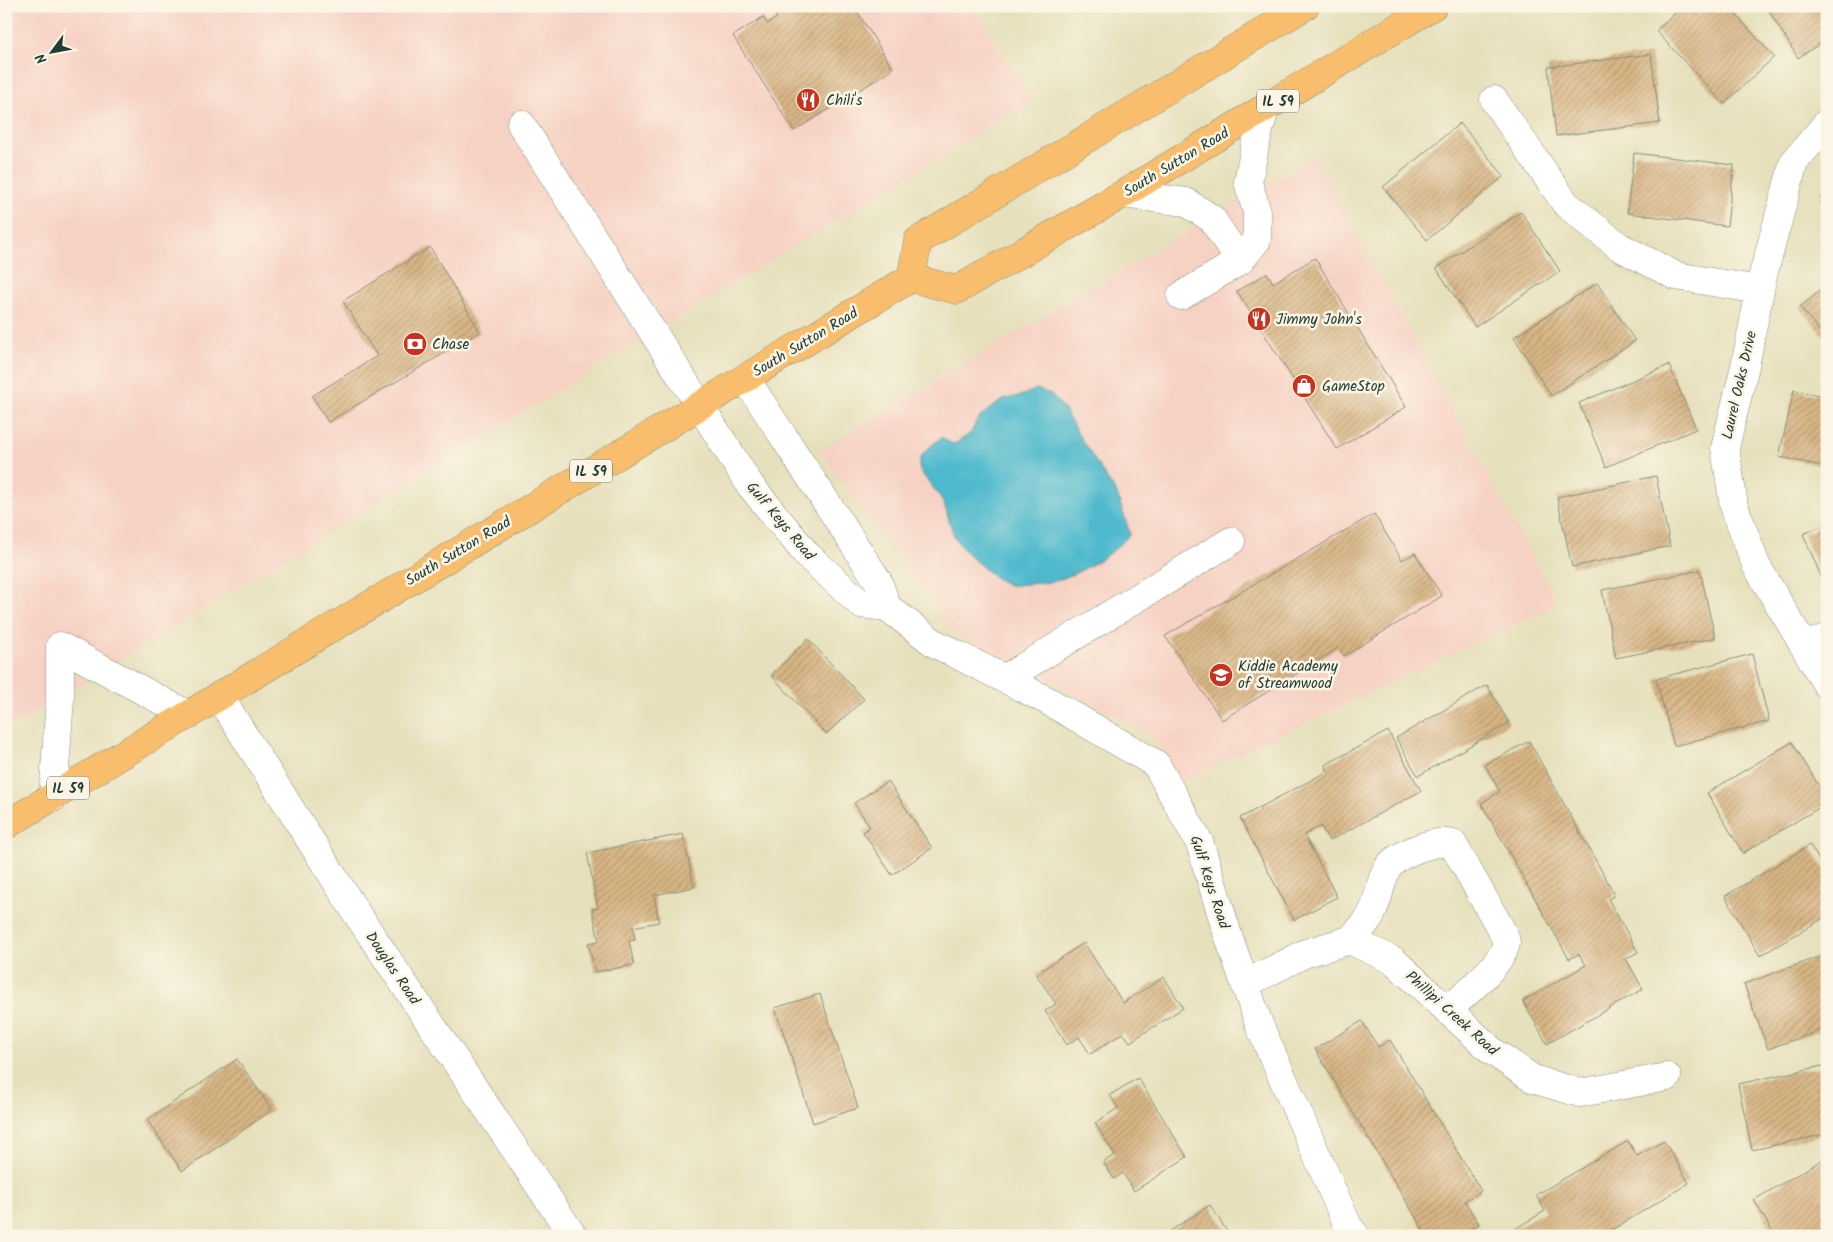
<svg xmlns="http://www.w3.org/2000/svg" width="1833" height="1242" viewBox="0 0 1833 1242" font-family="Kalam,sans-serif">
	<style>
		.built { fill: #f6d2c4 }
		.water { fill: #50bacd; stroke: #387c80 }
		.building { fill: url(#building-hatch) }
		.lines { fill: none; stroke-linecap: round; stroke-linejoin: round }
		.minor-casing { stroke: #828e78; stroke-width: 29 }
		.major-casing { stroke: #828e78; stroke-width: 29 }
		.minor { stroke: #fff; stroke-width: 28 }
		.major { stroke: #f9be6d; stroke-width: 28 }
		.labels { text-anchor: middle; stroke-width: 5; stroke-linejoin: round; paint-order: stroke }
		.shield { fill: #fcf5e5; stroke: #617469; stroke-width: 1 }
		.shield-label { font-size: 14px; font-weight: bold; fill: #1f3d34 }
		.poi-label { font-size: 15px; fill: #1f3d34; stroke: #fcf5e5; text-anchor: start }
		.street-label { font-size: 15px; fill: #1f3d34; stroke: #fcf5e5 }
	</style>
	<defs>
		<pattern id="building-hatch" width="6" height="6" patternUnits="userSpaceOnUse" patternTransform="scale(1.25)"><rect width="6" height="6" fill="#d9b685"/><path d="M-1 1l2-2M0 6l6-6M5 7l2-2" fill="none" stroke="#af956e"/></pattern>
	</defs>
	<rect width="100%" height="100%" fill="#fcf5e5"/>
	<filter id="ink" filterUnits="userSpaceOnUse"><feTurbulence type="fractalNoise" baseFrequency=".02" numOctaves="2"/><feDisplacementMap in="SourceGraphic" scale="10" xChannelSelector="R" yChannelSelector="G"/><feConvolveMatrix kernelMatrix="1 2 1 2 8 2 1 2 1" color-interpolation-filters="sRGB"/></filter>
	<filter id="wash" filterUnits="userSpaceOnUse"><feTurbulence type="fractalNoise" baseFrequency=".0096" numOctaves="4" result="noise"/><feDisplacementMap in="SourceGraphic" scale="20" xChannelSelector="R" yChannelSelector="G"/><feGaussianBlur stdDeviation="1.12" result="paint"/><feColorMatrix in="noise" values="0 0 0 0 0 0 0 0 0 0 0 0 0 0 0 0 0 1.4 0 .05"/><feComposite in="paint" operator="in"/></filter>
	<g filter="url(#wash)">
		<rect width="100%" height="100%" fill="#e6e0bc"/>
		<path class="built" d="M6,6H973L1032,100L6,730Z
			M1314,156L1558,604L1182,781L1151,734L953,632L819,451Z"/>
		<path class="water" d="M1037,389L1052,395L1063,408L1081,439L1117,494L1130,534C1112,555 1087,569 1061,579C1052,583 1038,583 1028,584C1021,584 1016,586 1009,585C996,581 965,553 957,541C950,530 949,515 943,502C939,492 918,473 919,465C920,452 933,445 942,437L950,443L955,444L971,433L977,420L988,410L1005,399L1020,396Z"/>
		<g id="blocks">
			<path class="building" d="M770,6H854L893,69L794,131L733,36L763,17L767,24L777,18Z
				M1683,6H1728L1774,57L1724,104L1656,31Z
				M1766,6H1827V39L1798,58Z
				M1651,54L1660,123L1556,136L1548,67Z
				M1460,123L1504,176L1427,240L1383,187Z
				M1634,153L1734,165L1727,226L1627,213Z
				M1827,191V205L1820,198Z
				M1521,212L1560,271L1475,327L1436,268Z
				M430,247L480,332L328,422L312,396L377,356L343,301Z
				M1315,258L1406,407L1337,449L1237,291L1267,273L1273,283Z
				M1597,283L1635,341L1551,396L1514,337Z
				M1827,285V340L1800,307Z
				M1669,365L1696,429L1606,467L1579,403Z
				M1794,390L1827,397V467L1779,457Z
				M1656,476L1670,546L1572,567L1557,497Z
				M1374,514L1402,560L1415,553L1442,596L1344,656L1338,648L1222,720L1165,636Z
				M1827,524V590L1803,534Z
				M1700,570L1715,638L1616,658L1602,590Z
				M808,639L864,699L826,734L771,675Z
				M1752,654L1769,721L1674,746L1656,679Z
				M1487,685L1509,723L1418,776L1396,738Z
				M1388,731L1421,791L1329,841L1321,826L1304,835L1337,897L1294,920L1240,818L1328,771L1325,765Z
				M1529,741L1615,895L1608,899L1638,952L1626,959L1643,989L1547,1044L1523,1001L1586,965L1579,954L1569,959L1481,803L1500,792L1485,765Z
				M1792,742L1827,799V803L1743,853L1707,793Z
				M888,781L932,848L892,875L863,832L870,827L854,803Z
				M683,834L694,887L654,895L659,922L633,927L635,940L629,941L634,965L595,972L588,943L599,941L592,909L598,908L587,853Z
				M1810,845L1827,873V916L1760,956L1725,896Z
				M1084,943L1123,1003L1164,977L1183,1008L1130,1042L1123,1033L1090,1054L1079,1037L1067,1045L1045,1011L1056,1004L1036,974Z
				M1827,954V1028L1768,1049L1744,984Z
				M820,994L858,1108L813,1123L775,1008Z
				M1362,1021L1378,1047L1390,1040L1481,1191L1465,1201L1479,1224L1459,1236H1427L1315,1049Z
				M237,1059L272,1110L182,1171L147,1120Z
				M1827,1065V1134L1752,1150L1738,1084Z
				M1138,1078L1187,1157L1134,1191L1123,1173L1114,1179L1103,1162L1115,1155L1095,1123L1118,1108L1110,1095Z
				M1628,1141L1637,1156L1664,1141L1689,1183L1602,1236H1503L1545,1211L1536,1195Z
				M1827,1157V1236H1775L1754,1200Z
				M1210,1205L1230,1236H1173L1170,1231Z"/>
		</g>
	</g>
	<g filter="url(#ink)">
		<use href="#blocks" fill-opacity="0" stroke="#828e78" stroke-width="1"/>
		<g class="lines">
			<g class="minor-casing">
				<path id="minor" d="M1494,100L1566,204L1620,247L1676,276L1760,290
					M1827,123L1794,162L1763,275L1745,366L1725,448L1734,506L1756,565L1827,685
					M521,124L750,485L808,556L861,604L887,607L934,643L1048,701L1156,764L1200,844L1227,932L1260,1027L1348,1226L1356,1236
					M1123,194L1186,202L1212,219L1240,261
					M1181,296L1240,261L1257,240V212L1248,182L1255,146L1265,108
					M745,378L878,581L887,607
					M1804,646L1827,638
					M1004,679L1231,541
					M219,696L357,914L573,1236
					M53,798L60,698V646L188,715
					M1350,940C1357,932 1367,924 1372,913C1388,877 1374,865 1419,848C1431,844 1441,841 1453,844L1502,931C1503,934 1506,939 1506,942C1506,961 1461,998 1447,1010
					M1245,984L1306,953L1350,940L1394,961L1492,1051L1533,1079L1580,1093L1667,1077"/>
			</g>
			<g class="major-casing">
				<path id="major" d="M911,278L918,241L1305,6
					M6,825L911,278L957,290L1123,194L1433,6"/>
			</g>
			<use href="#minor" class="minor"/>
			<use href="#major" class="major"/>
		</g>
	</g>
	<defs>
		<g id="restaurant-disc" transform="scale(1.25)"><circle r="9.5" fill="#c8321e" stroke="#fcf5e5"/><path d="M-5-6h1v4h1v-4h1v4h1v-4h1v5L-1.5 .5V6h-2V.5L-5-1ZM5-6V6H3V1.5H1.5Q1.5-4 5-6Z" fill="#fff"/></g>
		<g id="bank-disc" transform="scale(1.25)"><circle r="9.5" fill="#c8321e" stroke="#fcf5e5"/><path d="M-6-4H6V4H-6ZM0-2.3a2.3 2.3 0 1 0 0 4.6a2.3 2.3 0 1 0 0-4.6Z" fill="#fff"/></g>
		<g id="shop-disc" transform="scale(1.25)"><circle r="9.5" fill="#c8321e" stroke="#fcf5e5"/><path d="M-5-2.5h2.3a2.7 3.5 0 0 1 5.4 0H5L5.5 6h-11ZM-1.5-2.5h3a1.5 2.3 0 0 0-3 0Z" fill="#fff"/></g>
		<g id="school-disc" transform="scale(1.25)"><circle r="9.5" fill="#c8321e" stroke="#fcf5e5"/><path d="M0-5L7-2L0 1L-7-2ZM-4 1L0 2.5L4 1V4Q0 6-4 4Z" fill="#fff"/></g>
	</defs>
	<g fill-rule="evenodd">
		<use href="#restaurant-disc" x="808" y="100"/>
		<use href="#restaurant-disc" x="1259" y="319"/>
		<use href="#bank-disc" x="415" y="344"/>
		<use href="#shop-disc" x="1304" y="386"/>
		<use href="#school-disc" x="1221" y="675"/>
	</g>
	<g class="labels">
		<g class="shield">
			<rect x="1257" y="89.5" width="42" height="23" rx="4"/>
			<rect x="570" y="459.5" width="42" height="23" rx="4"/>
			<rect x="47" y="776.5" width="42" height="23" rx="4"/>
		</g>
		<g class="shield-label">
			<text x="1278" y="106">IL 59</text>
			<text x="591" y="476">IL 59</text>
			<text x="68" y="793">IL 59</text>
		</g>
		<g class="poi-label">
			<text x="826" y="105">Chili's</text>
			<text x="1276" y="324">Jimmy John's</text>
			<text x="432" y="349">Chase</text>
			<text x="1322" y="391">GameStop</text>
			<text x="1238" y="671">Kiddie Academy<tspan x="1238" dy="17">of Streamwood</tspan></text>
		</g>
		<g class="street-label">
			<text transform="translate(1176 162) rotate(-31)" y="5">South Sutton Road</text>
			<text transform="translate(805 342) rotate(-31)" y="5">South Sutton Road</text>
			<text transform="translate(1739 385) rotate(-77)" y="5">Laurel Oaks Drive</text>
			<text transform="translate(781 521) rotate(50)" y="5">Gulf Keys Road</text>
			<text transform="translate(458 551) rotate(-31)" y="5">South Sutton Road</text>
			<text transform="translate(1210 882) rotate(72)" y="5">Gulf Keys Road</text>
			<text transform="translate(393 968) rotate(56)" y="5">Douglas Road</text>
			<text transform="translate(1452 1013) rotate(42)" y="5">Phillipi Creek Road</text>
		</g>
	</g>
	<rect width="1833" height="1242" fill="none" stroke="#fcf5e5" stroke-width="25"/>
	<g transform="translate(52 52) rotate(238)" stroke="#fcf5e5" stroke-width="4" paint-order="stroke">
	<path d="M0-4L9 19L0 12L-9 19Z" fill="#1f3d34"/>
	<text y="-8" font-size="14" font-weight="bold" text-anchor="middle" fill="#1f3d34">N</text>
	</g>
</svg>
